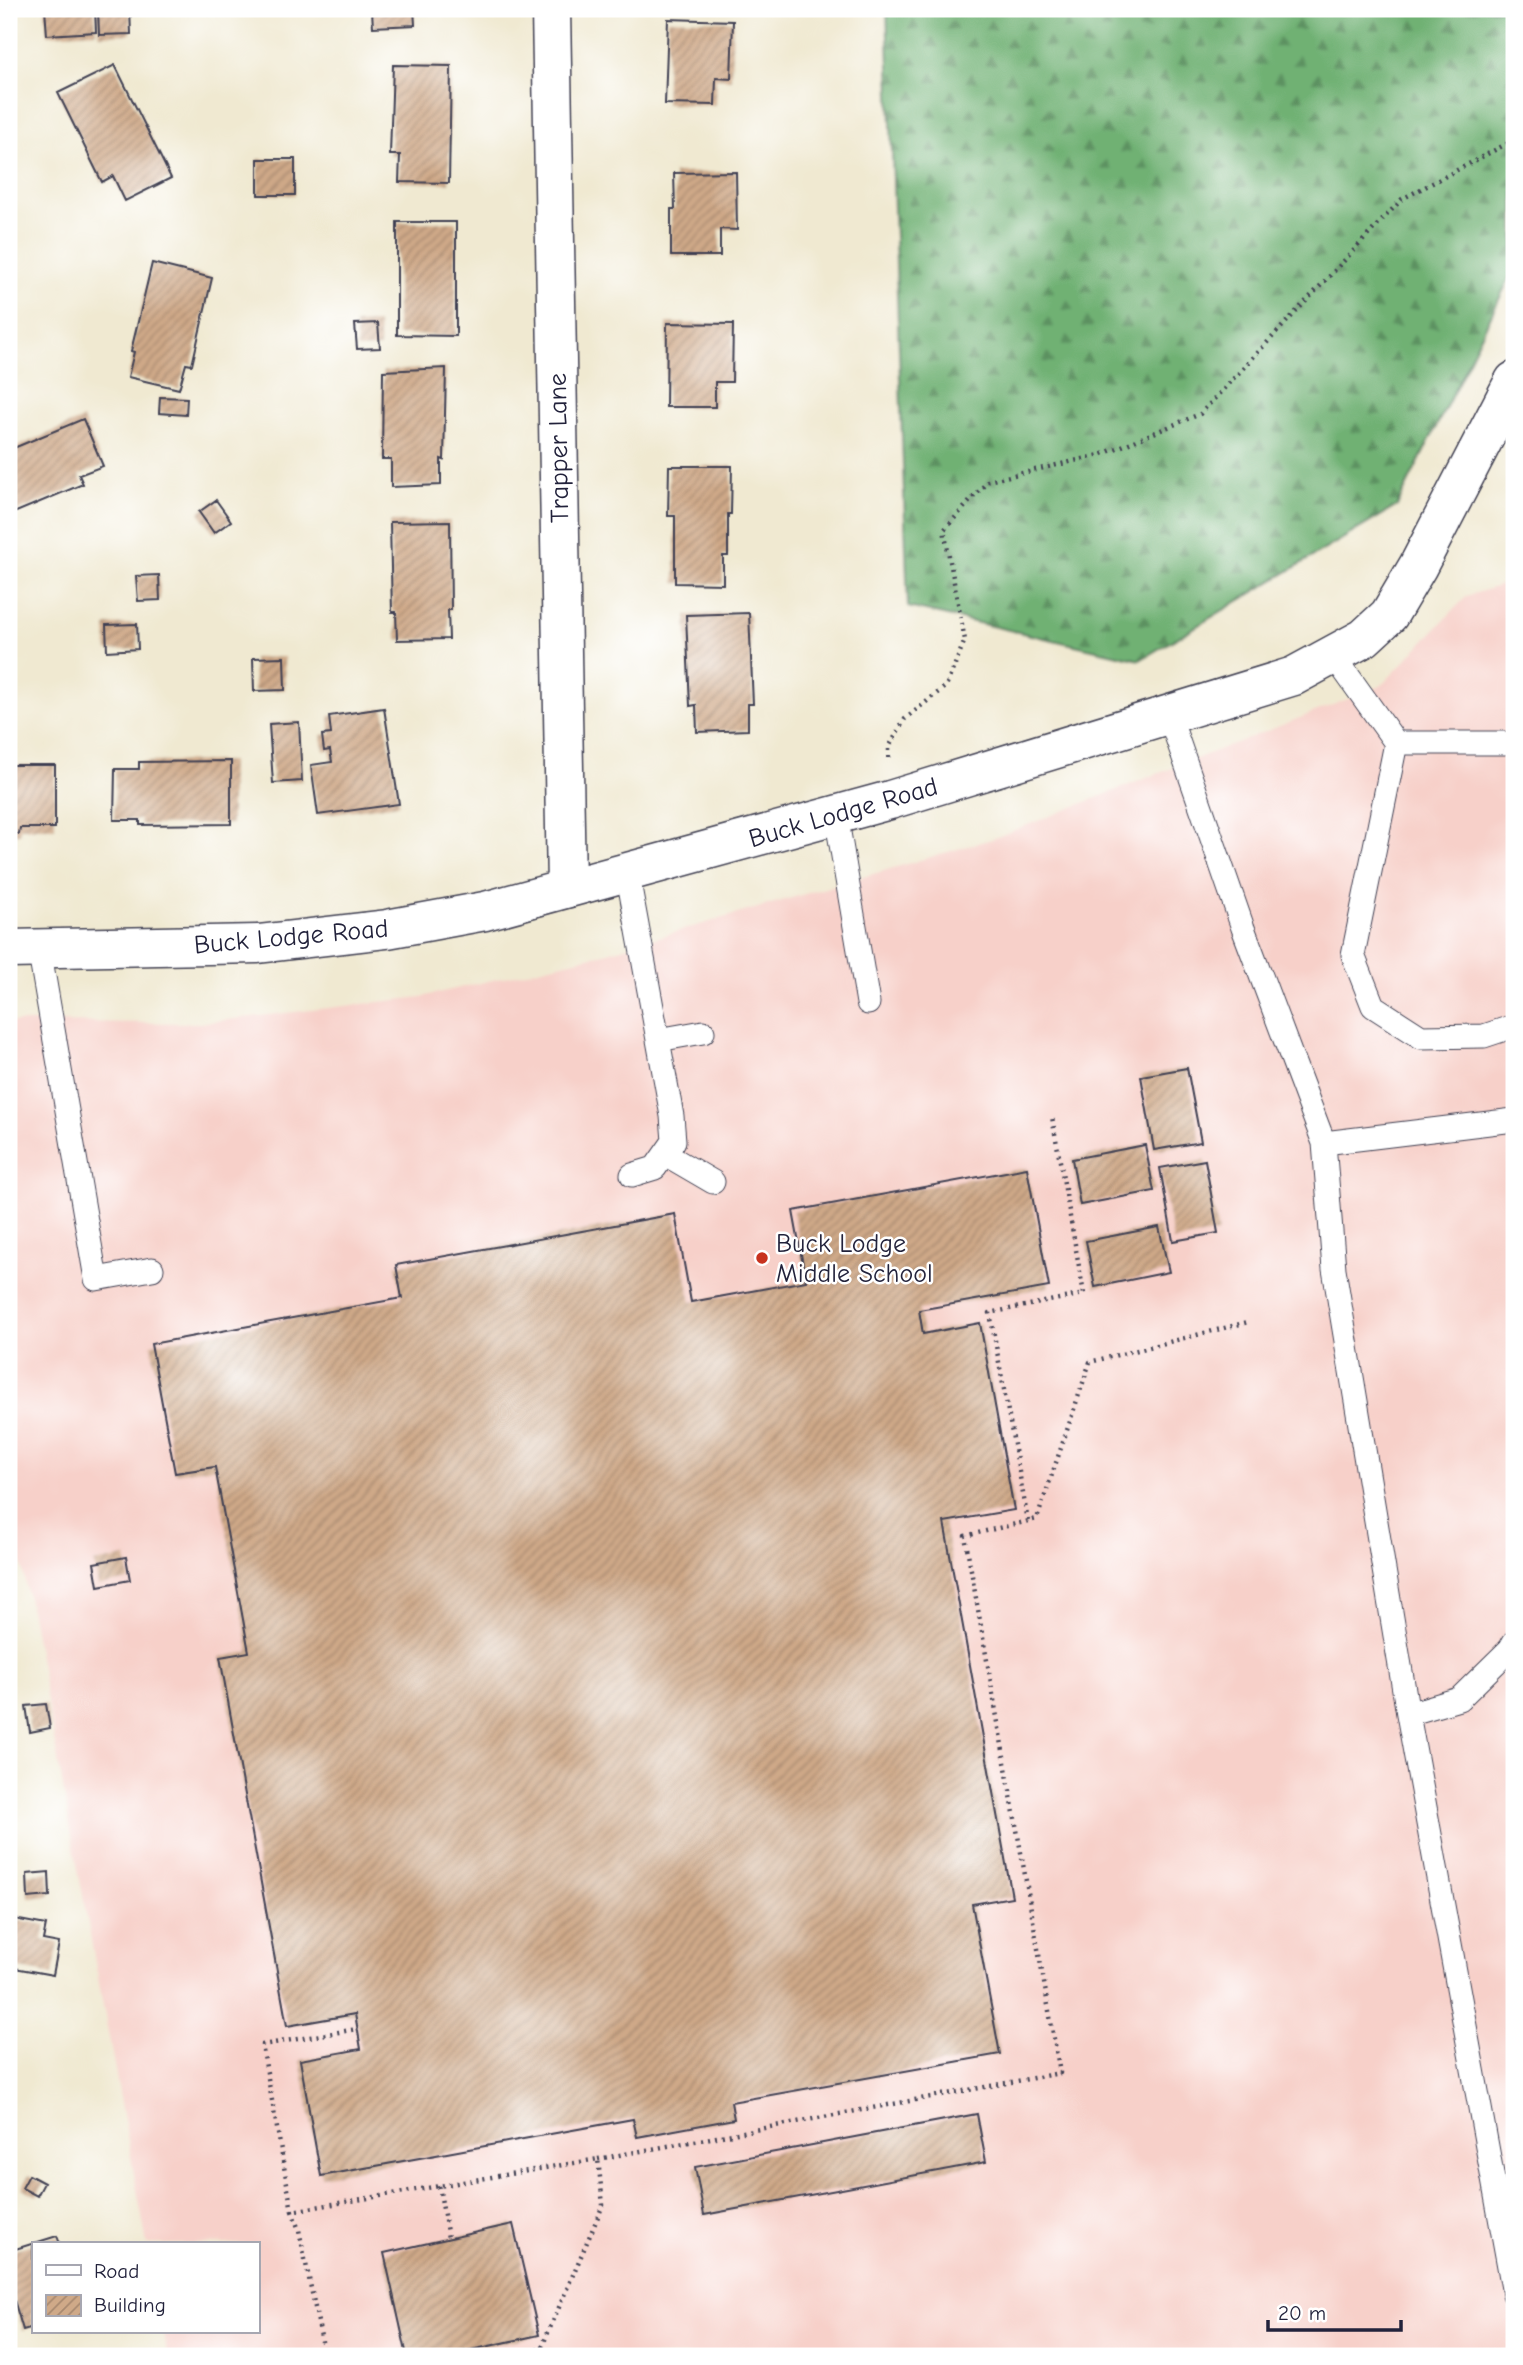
<svg xmlns="http://www.w3.org/2000/svg" width="1523" height="2365" viewBox="0 0 1523 2365" font-family="'Comic Neue',sans-serif">
	<style>
		.built { fill: #f7d0c9 }
		.forest { fill: url(#forest-firs); stroke: #496a57; stroke-width: 2 }
		.building { fill: url(#building-hatch) }
		.lines { fill: none; stroke-linecap: round; stroke-linejoin: round }
		.service-casing { stroke: #414052; stroke-width: 25 }
		.minor-casing { stroke: #414052; stroke-width: 41 }
		.path { stroke: #414052; stroke-width: 4.5; stroke-dasharray: 2 5; stroke-linecap: butt }
		.service { stroke: #fff; stroke-width: 23 }
		.minor { stroke: #fff; stroke-width: 38 }
		.poi-dot { fill: #c8321e; stroke: #fff; stroke-width: 2.5 }
		.labels { text-anchor: middle; stroke-width: 5; stroke-linejoin: round; paint-order: stroke }
		.street-label { font-size: 26px; fill: #22223b; stroke: #fff }
		.poi-label { font-size: 26px; fill: #22223b; stroke: #fff; text-anchor: start }
	</style>
	<defs>
		<pattern id="forest-firs" width="22" height="20" patternUnits="userSpaceOnUse" patternTransform="scale(1.75)"><rect width="22" height="20" fill="#70b173"/><path d="M5 1l3.5 6h-7zM16 11l3.5 6h-7z" fill="#5c9060"/></pattern>
		<pattern id="building-hatch" width="6" height="6" patternUnits="userSpaceOnUse" patternTransform="scale(1.75)"><rect width="6" height="6" fill="#cfa988"/><path d="M-1 1l2-2M0 6l6-6M5 7l2-2" fill="none" stroke="#a88970"/></pattern>
	</defs>
	<rect width="100%" height="100%" fill="#fff"/>
	<filter id="ink" filterUnits="userSpaceOnUse"><feTurbulence type="fractalNoise" baseFrequency=".0143" numOctaves="2"/><feDisplacementMap in="SourceGraphic" scale="14" xChannelSelector="R" yChannelSelector="G"/><feConvolveMatrix kernelMatrix="1 2 1 2 8 2 1 2 1" color-interpolation-filters="sRGB"/></filter>
	<filter id="wash" filterUnits="userSpaceOnUse"><feTurbulence type="fractalNoise" baseFrequency=".00686" numOctaves="4" result="noise"/><feDisplacementMap in="SourceGraphic" scale="28" xChannelSelector="R" yChannelSelector="G"/><feGaussianBlur stdDeviation="1.57" result="paint"/><feColorMatrix in="noise" values="0 0 0 0 0 0 0 0 0 0 0 0 0 0 0 0 0 1.4 0 .05"/><feComposite in="paint" operator="in"/></filter>
	<g filter="url(#wash)">
		<rect width="100%" height="100%" fill="#f0e9d1"/>
		<path class="built" d="M1514,581V2356H168L163,2332H257V2244H147L9,1494V1022L200,1023L422,997L605,953L992,839L1381,686L1467,596Z"/>
		<path class="forest" d="M887,9H1514V269L1397,506L1140,660L908,607Z"/>
		<g id="blocks">
			<path class="building" d="M45,9H95L96,32L47,35Z
				M98,9H130L131,34L99,35Z
				M414,9L415,25L373,27L372,10Z
				M668,19L733,21L731,79L716,78L715,105L665,104Z
				M115,65L171,178L125,201L113,176L102,182L58,93Z
				M393,65L451,66L449,183L399,182L400,155H390Z
				M258,159H295V195H258Z
				M736,172L737,230L720,229V256H671V209H675L674,173Z
				M397,222H456V336L397,335Z
				M152,263L212,278L192,365L186,364L179,389L128,377L134,352L131,351Z
				M378,323L380,348L357,349L355,324Z
				M667,323L733,324L732,382H715V407H666Z
				M446,368L444,460L441,459V485L391,487V459H382L383,371Z
				M160,397L187,398L186,415L159,413Z
				M83,419L103,466L79,475L83,484L9,515V450Z
				M669,466H732L731,514H728V556H723V584L675,583V516H668Z
				M216,500L231,521L214,533L199,512Z
				M450,521L451,610H448L449,639L397,640L396,612H392L390,522Z
				M159,575L160,600L138,601L136,576Z
				M749,613L753,704H748V730L697,732L696,705L690,706L686,615Z
				M137,624L138,649L107,651L106,625Z
				M284,657L285,690L254,691L253,658Z
				M384,708L399,804L318,815L311,765L332,762L330,750L324,751L322,735L331,734L329,716Z
				M299,722L302,781L273,783L269,724Z
				M231,761V824L140,825V820H114L115,769H139V762Z
				M9,765H55V828H20L19,834H9Z
				M1187,1068L1201,1142L1154,1150L1141,1076Z
				M1145,1145L1154,1191L1080,1205L1072,1159Z
				M1205,1160L1218,1233L1173,1241L1160,1168Z
				M1027,1168L1049,1287L919,1310L923,1334L980,1323L1014,1510L944,1522L1012,1897L972,1904L1000,2054L731,2102L734,2119L637,2137L633,2119L321,2176L300,2060L361,2049L355,2014L287,2026L220,1657L249,1652L215,1467L175,1473L151,1344L402,1298L396,1265L675,1214L691,1302L806,1281L793,1211Z
				M1159,1227L1169,1272L1095,1287L1086,1241Z
				M126,1557L130,1580L98,1586L94,1563Z
				M46,1704L50,1728L30,1732L26,1706Z
				M49,1872L50,1896L28,1898L27,1874Z
				M9,1918L46,1925L43,1940L59,1943L53,1975L9,1967Z
				M977,2114L986,2162L704,2215L695,2167Z
				M29,2175L44,2183L37,2196L22,2188Z
				M513,2224L539,2335L444,2356H407L384,2253Z
				M57,2236L60,2244H33V2327L23,2330L9,2283V2251Z"/>
		</g>
	</g>
	<g filter="url(#ink)">
		<use href="#blocks" fill-opacity="0" stroke="#414052" stroke-width="2"/>
		<g class="lines">
			<g class="service-casing">
				<path id="service" d="M1334,656L1396,743L1353,955L1373,1006L1421,1037L1484,1036L1514,1026
					M1169,715L1243,928L1324,1143L1334,1269L1408,1714L1514,2294
					M1396,743H1504
					M836,815L868,1003
					M627,871L672,1116L674,1141L655,1168L632,1175
					M39,948L96,1279L152,1269
					M658,1040L703,1032
					M1324,1143L1514,1120
					M665,1154L713,1182
					M1408,1714L1459,1699L1510,1649L1514,1642"/>
			</g>
			<g class="minor-casing">
				<path id="minor" d="M551,9L566,887
					M9,949L258,944L387,929L485,911L890,800L1294,676L1364,638L1389,615L1418,566L1514,381"/>
			</g>
			<path class="path" d="M889,758V747L905,719L946,686L965,640L944,530L988,481L1100,455L1200,414L1402,199L1514,140
				M1028,1521L990,1313L1084,1294L1052,1117
				M598,2159L1060,2073L965,1536L1037,1519L1090,1362L1248,1322
				M439,2186L448,2238
				M292,2211L262,2045L357,2029
				M473,2350L474,2356
				M325,2356L299,2230L292,2211L598,2159L603,2205L541,2349L507,2356"/>
			<use href="#service" class="service"/>
			<use href="#minor" class="minor"/>
		</g>
	</g>
	<circle class="poi-dot" cx="762" cy="1258" r="7"/>
	<g class="labels">
		<g class="street-label">
			<text transform="translate(558 448) rotate(-91)" y="9">Trapper Lane</text>
			<text transform="translate(843 812) rotate(-16)" y="9">Buck Lodge Road</text>
			<text transform="translate(291 936) rotate(-5)" y="9">Buck Lodge Road</text>
		</g>
		<g class="poi-label">
			<text x="776" y="1252">Buck Lodge<tspan x="776" dy="30">Middle School</tspan></text>
		</g>
	</g>
	<rect width="1523" height="2365" fill="none" stroke="#fff" stroke-width="35"/>
	<rect x="32" y="2242" width="228" height="91" fill="#ffffff" stroke="#a7a7b1" stroke-width="2"/>
	<rect x="46" y="2265" width="35" height="10" fill="#ffffff" stroke="#a7a7b1" stroke-width="2"/>
	<text x="94" y="2278" font-size="21" fill="#22223b">Road</text>
	<rect x="46" y="2295" width="35" height="21" fill="url(#building-hatch)" stroke="#a7a7b1" stroke-width="2"/>
	<text x="94" y="2312" font-size="21" fill="#22223b">Building</text>
	<path d="M1268 2320v10h133v-10" fill="none" stroke="#22223b" stroke-width="3.5"/>
	<text x="1278" y="2320" font-size="21" fill="#22223b" stroke="#ffffff" stroke-width="5" paint-order="stroke">20 m</text>
</svg>
